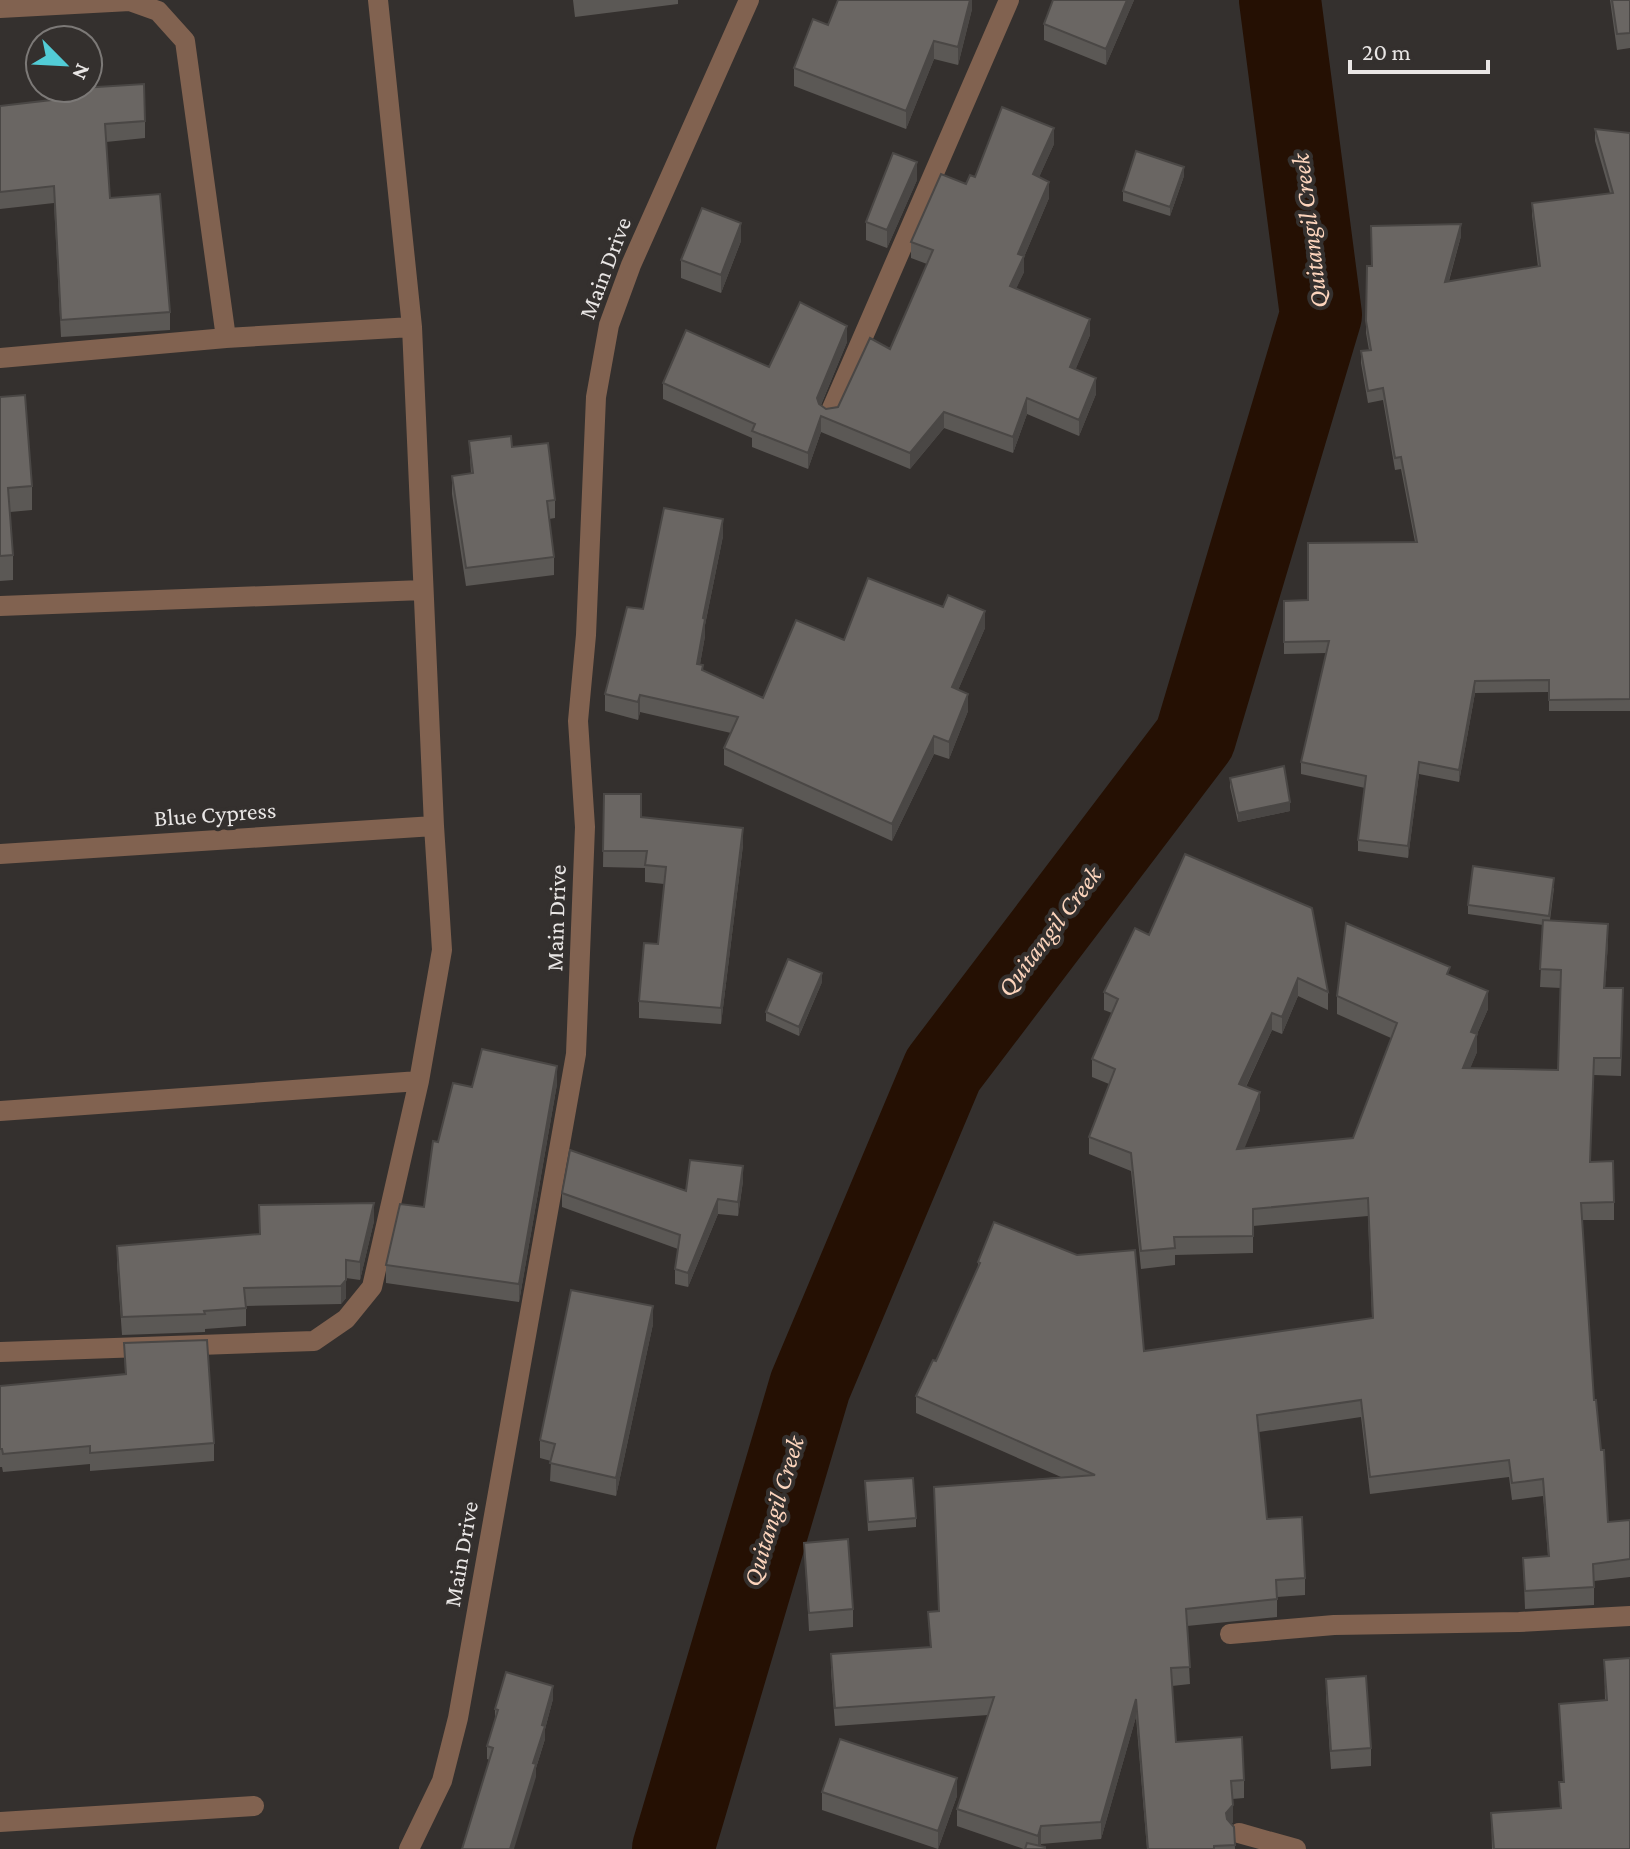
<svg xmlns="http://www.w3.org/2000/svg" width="1630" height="1849" viewBox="0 0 1630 1849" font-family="'Crimson Pro',serif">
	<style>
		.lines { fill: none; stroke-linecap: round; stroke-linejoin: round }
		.river { stroke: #251003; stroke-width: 82 }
		.minor { stroke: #816250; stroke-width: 20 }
		.wall { fill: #5b5855 }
		.shaded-wall { fill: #4a4745 }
		.building { fill: #6a6663; stroke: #4a4745; stroke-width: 2 }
		.labels { text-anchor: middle; stroke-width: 8; stroke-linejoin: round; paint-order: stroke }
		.street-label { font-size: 24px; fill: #e9e6e5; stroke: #34302e }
		.water-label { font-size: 26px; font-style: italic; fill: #fcd4bc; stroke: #34302e }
	</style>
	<rect width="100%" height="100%" fill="#34302e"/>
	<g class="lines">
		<path class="river" d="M673,1849L810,1386L943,1070L1195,738L1321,315L1280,0"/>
		<path class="minor" d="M0,8L130,1L158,11L185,41L226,338
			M0,358L226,338L412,327
			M830,413L1009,0
			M0,606L423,590
			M0,854L434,826
			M0,1111L419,1081
			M0,1352L314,1341L346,1319L372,1287L419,1081L442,950L434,826L412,327L378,0
			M1230,1634L1334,1625L1519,1622L1630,1616
			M0,1822L254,1806
			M1239,1833L1296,1849
			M409,1849L442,1781L458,1718L576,1054L585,827L578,721L586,635L596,397L609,325L631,265L749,0"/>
	</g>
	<path class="wall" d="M573,0H678V4L575,17Z
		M972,0V9L958,65L934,59L906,129L794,86V68L828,25Z
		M1053,0H1134L1106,65L1044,40V24Z
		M1610,0H1630V48L1617,50Z
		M0,106L145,121V138L106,142L110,198L170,312V330L61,337L54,203L0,209Z
		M1595,129L1630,133V711H1549V692L1475,693L1459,782L1419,774L1408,858L1358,851V840L1365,788L1301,774V762L1326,653L1284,654V601L1308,600L1415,542L1401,469L1395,470L1383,400L1368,403L1361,363V351L1369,350L1366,333L1367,266H1372L1461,236L1449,281L1538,267L1532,215V203L1610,193L1595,141Z
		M1054,144L1039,177L1049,198L1024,257V272L1016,288L1090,335L1075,370L1096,394L1079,436L1027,414L1013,453L944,428L910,469L821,432L808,469L752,447V438L663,399V383L769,367L847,342L821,405L826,409L838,407L890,349L927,264L911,258V242L966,184L975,177Z
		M1184,176L1170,216L1123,201V191Z
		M917,180L887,248L866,240V222Z
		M741,241L721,293L681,278V260Z
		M0,397L32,486V510L10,512L13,555V580L0,581Z
		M469,441L512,447L555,500V518L549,519L554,557V575L466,586L452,494V476L471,474Z
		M723,536L705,625V636L700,664L703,671L763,698L844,640L985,628L958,690L968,711L949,759L934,754L892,841L724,765V748L731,733L640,712L638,720L605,711V694L643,609Z
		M1230,778L1290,811L1238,822L1230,787Z
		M604,794L641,817L743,845L721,1024L639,1018V1001L658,944L664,884L645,882V868L603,867Z
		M1185,854L1328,992V1010L1298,996L1282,1034L1272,1030L1246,1087L1260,1110L1244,1148L1353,1138L1391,1038L1337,1014V996L1450,975L1488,1009L1477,1034V1052L1470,1068L1558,1070L1561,988L1540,987L1543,925L1468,914V905L1554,888L1550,920L1608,942L1605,988L1623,1006L1621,1076L1594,1075L1590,1162L1614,1202V1220H1582L1594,1400L1608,1522L1630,1520V1577L1594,1581V1605L1525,1609L1523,1558L1548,1556L1543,1496L1512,1500L1509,1477L1370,1494L1361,1417L1259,1432L1267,1519L1305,1578V1595L1277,1597V1617L1187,1626L1190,1684L1172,1686L1176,1742L1244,1780V1798L1232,1799L1233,1822L1231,1824L1234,1827L1235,1849H1147L1136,1717L1101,1839L1041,1844L1040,1846L1045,1849H1024L957,1826V1809L988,1715L835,1726L831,1671V1654L930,1647L928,1612L939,1611L934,1487L1061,1477L916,1413V1396L936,1361L978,1267V1262L1144,1351L1372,1318L1368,1216L1253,1226V1253L1175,1255V1265L1141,1269L1131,1171L1089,1154V1137L1109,1084L1092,1077V1059L1112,1013L1104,1010V992L1149,935Z
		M822,982L799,1036L766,1021V1012Z
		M557,1084L519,1302L386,1283V1265L424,1207L438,1142L472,1087Z
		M743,1181L738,1216L718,1214L688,1287L675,1284V1269L678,1249L562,1207V1193L686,1191Z
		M374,1221L360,1280L346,1278V1298L341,1304L246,1306V1326L205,1329V1332L122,1335L117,1264V1246L260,1234Z
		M653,1324L616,1496L550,1481L551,1461L540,1458V1440Z
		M124,1343L214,1443V1461L90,1471V1464L3,1472L2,1467H0V1386L125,1374Z
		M865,1481L916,1518V1527L868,1531Z
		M804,1543L853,1609V1627L809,1631Z
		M1604,1660L1630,1849H1492L1491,1813L1560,1808L1559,1782H1563L1559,1704L1605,1700Z
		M1326,1679L1371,1748V1766L1331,1769L1326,1697Z
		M553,1699L545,1729V1739L536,1768V1777L487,1759V1746L495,1721V1709Z
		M822,1792L957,1796L938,1849L822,1810Z"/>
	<path class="shaded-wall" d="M969,0H972V9L958,65V47Z
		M1127,0H1134L1106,65V49Z
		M934,41V59L906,129V111Z
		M1054,128V144L1033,191V174Z
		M917,162V180L887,248V230Z
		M1184,167V176L1170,216V207Z
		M1049,182V198L1024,257V272L1010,302V286L1018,254Z
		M741,223V241L721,293V275Z
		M1461,224V236L1445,294V282Z
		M1090,319V335L1070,383V367Z
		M847,326V342L817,414V398Z
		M1096,378V394L1079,436V420Z
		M1027,398V414L1013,453V437Z
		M944,412V428L910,469V453Z
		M821,416V432L808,469V453Z
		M723,519V536L705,625V636L697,681V664L703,618Z
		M985,611V628L952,704V687Z
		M1475,681V693L1459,782V770Z
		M968,694V711L949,759V742Z
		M640,695V712L638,720V702Z
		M934,736V754L892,841V824Z
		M1419,762V774L1408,858V846Z
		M1290,802V811L1238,822V813Z
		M743,828V845L721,1024V1008Z
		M1608,924V942L1604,1006V988Z
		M822,973V982L799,1036V1027Z
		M1298,978V996L1282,1034V1017Z
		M1488,991V1009L1477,1034V1052L1463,1086V1068L1471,1032Z
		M1272,1013V1030L1239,1101V1084Z
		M557,1066V1084L519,1302V1284Z
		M1260,1092V1110L1237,1167V1149Z
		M743,1166V1181L738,1216V1202Z
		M718,1199V1214L688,1287V1273Z
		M374,1203V1221L360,1280V1262Z
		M346,1280V1298L341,1304V1286Z
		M653,1306V1324L616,1496V1478Z
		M553,1686V1699L545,1729V1739L536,1768V1777L514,1849H510Z
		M1136,1699V1717L1101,1839V1822Z
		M957,1778V1796L938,1849V1831Z
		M1233,1805V1822L1226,1830V1813Z
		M1041,1826V1844L1039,1849H1038V1836Z"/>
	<path class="building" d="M838,0H970L958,47L934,41L906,111L794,68L813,19L828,25Z
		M1053,0H1127L1106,49L1044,24Z
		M1612,0H1630V33L1617,34Z
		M144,84L145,121L105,124L110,198L160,194L170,312L61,320L54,186L0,192V106L51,100L50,90Z
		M1002,107L1054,128L1033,174L1049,182L1018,254L1024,256L1010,286L1090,319L1070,367L1096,378L1079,420L1027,398L1013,437L944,412L910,453L821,416L808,453L752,431L755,424L663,383L686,330L769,367L800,302L847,326L817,398L819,404L826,409L838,407L870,338L890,349L933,250L911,242L941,174L966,184L970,175L975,177Z
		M1595,129L1630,133V699L1549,700V680L1475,681L1459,770L1419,762L1408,846L1358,840L1366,776L1301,762L1329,641L1284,642V601L1308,600V543L1417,542L1401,457L1395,458L1383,388L1368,391L1361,351L1371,350L1366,321L1367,266H1372L1371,226L1461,224L1445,282L1540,266L1532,203L1613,193Z
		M1136,151L1184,167L1170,207L1123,191Z
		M893,153L917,162L887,230L866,222Z
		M702,208L741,223L721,275L681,260Z
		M25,395L32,486L8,488L13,555L0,556V397Z
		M511,436L512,447L548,443L555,500L547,501L554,557L466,568L452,476L473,473L469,441Z
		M664,508L723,519L703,618L705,619L697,664L703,665L702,670L763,698L796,620L844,640L868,578L943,607L948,595L985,611L952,687L968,694L949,742L934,736L892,824L724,748L738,717L640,695L638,702L605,694L627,607L643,609Z
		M1284,766L1290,802L1238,813L1230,778Z
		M604,794H641V817L743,828L721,1008L639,1001L644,943L658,944L666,867L645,865L647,851H603Z
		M1185,854L1312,908L1328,992L1298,978L1282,1017L1272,1013L1239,1084L1260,1092L1237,1149L1353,1138L1397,1023L1337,996L1346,923L1450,967L1447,974L1488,991L1471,1032L1477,1034L1463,1068L1558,1070L1561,970L1540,969L1543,920L1608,924L1604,988H1623L1621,1058H1594L1590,1162L1613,1161L1614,1202L1581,1203L1594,1400H1596L1601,1450H1604L1608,1522L1630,1520V1559L1593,1564L1594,1587L1525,1591L1523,1558L1549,1556L1543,1479L1512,1483L1509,1460L1370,1477L1361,1400L1257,1415L1267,1519L1302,1517L1305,1578L1276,1580L1277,1599L1186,1609L1190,1667L1171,1668L1176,1742L1242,1737L1244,1780L1231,1781L1233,1805L1226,1813L1227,1819L1234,1827L1235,1845L1214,1846V1849H1148L1136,1699L1101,1822L1041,1826L1038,1836L957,1809L994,1697L835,1708L831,1654L931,1647L928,1612L939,1611L934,1487L1095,1475L916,1396L933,1360L936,1361L980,1263L978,1262L994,1222L1077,1255L1135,1250L1144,1351L1373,1318L1368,1198L1253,1209V1236L1174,1237L1175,1248L1141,1251L1131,1153L1089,1137L1115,1069L1092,1059L1118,999L1104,992L1135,928L1149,935Z
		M1473,866L1554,878L1549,916L1468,905Z
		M788,959L822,973L799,1027L766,1012Z
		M482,1049L557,1066L519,1284L386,1265L400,1204L424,1207L433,1141L438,1142L453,1083L472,1087Z
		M570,1150L686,1191L690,1160L743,1166L738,1202L718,1199L688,1273L675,1269L680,1235L562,1193Z
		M374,1203L360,1262L346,1260V1280L341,1286L244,1288L246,1308L204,1311L205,1314L122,1317L117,1246L260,1234L259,1205Z
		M571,1290L653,1306L616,1478L550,1463L555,1444L540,1440Z
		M207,1340L214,1443L90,1453V1446L3,1454L2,1449H0V1386L126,1374L124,1343Z
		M913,1478L916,1518L868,1522L865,1481Z
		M848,1539L853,1609L809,1613L804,1543Z
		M1630,1658V1849H1494L1491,1813L1561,1808L1559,1782H1564L1559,1704L1607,1700L1604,1660Z
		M506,1672L553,1686L542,1725L545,1726L533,1763L536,1764L510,1849H462L493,1748L487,1746L498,1710L495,1709Z
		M1366,1676L1371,1748L1331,1751L1326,1679Z
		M840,1739L957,1778L938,1831L822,1792Z
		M1027,1843L1045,1847V1849H1025Z"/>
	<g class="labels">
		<g class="street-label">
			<text transform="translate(605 268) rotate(-69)" y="8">Main Drive</text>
			<text transform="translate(215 814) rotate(-4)" y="8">Blue Cypress</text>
			<text transform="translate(556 918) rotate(-88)" y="8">Main Drive</text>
			<text transform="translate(461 1554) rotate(-80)" y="8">Main Drive</text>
		</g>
		<g class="water-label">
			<text transform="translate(1309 231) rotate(-97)" y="9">Quitangil Creek</text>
			<text transform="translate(1049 931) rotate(-53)" y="9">Quitangil Creek</text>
			<text transform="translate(773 1511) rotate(-73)" y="9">Quitangil Creek</text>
		</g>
	</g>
	<g transform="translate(64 64) rotate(114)"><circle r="38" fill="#34302e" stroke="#7c7977" stroke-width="2"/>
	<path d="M0-6L14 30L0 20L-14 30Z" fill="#52ccd6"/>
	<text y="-12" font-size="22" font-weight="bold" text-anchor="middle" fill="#e9e6e5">N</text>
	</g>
	<path d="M1350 60v12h138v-12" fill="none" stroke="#e9e6e5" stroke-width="4"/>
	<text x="1362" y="60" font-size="24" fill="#e9e6e5" stroke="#34302e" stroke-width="6" paint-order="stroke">20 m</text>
</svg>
